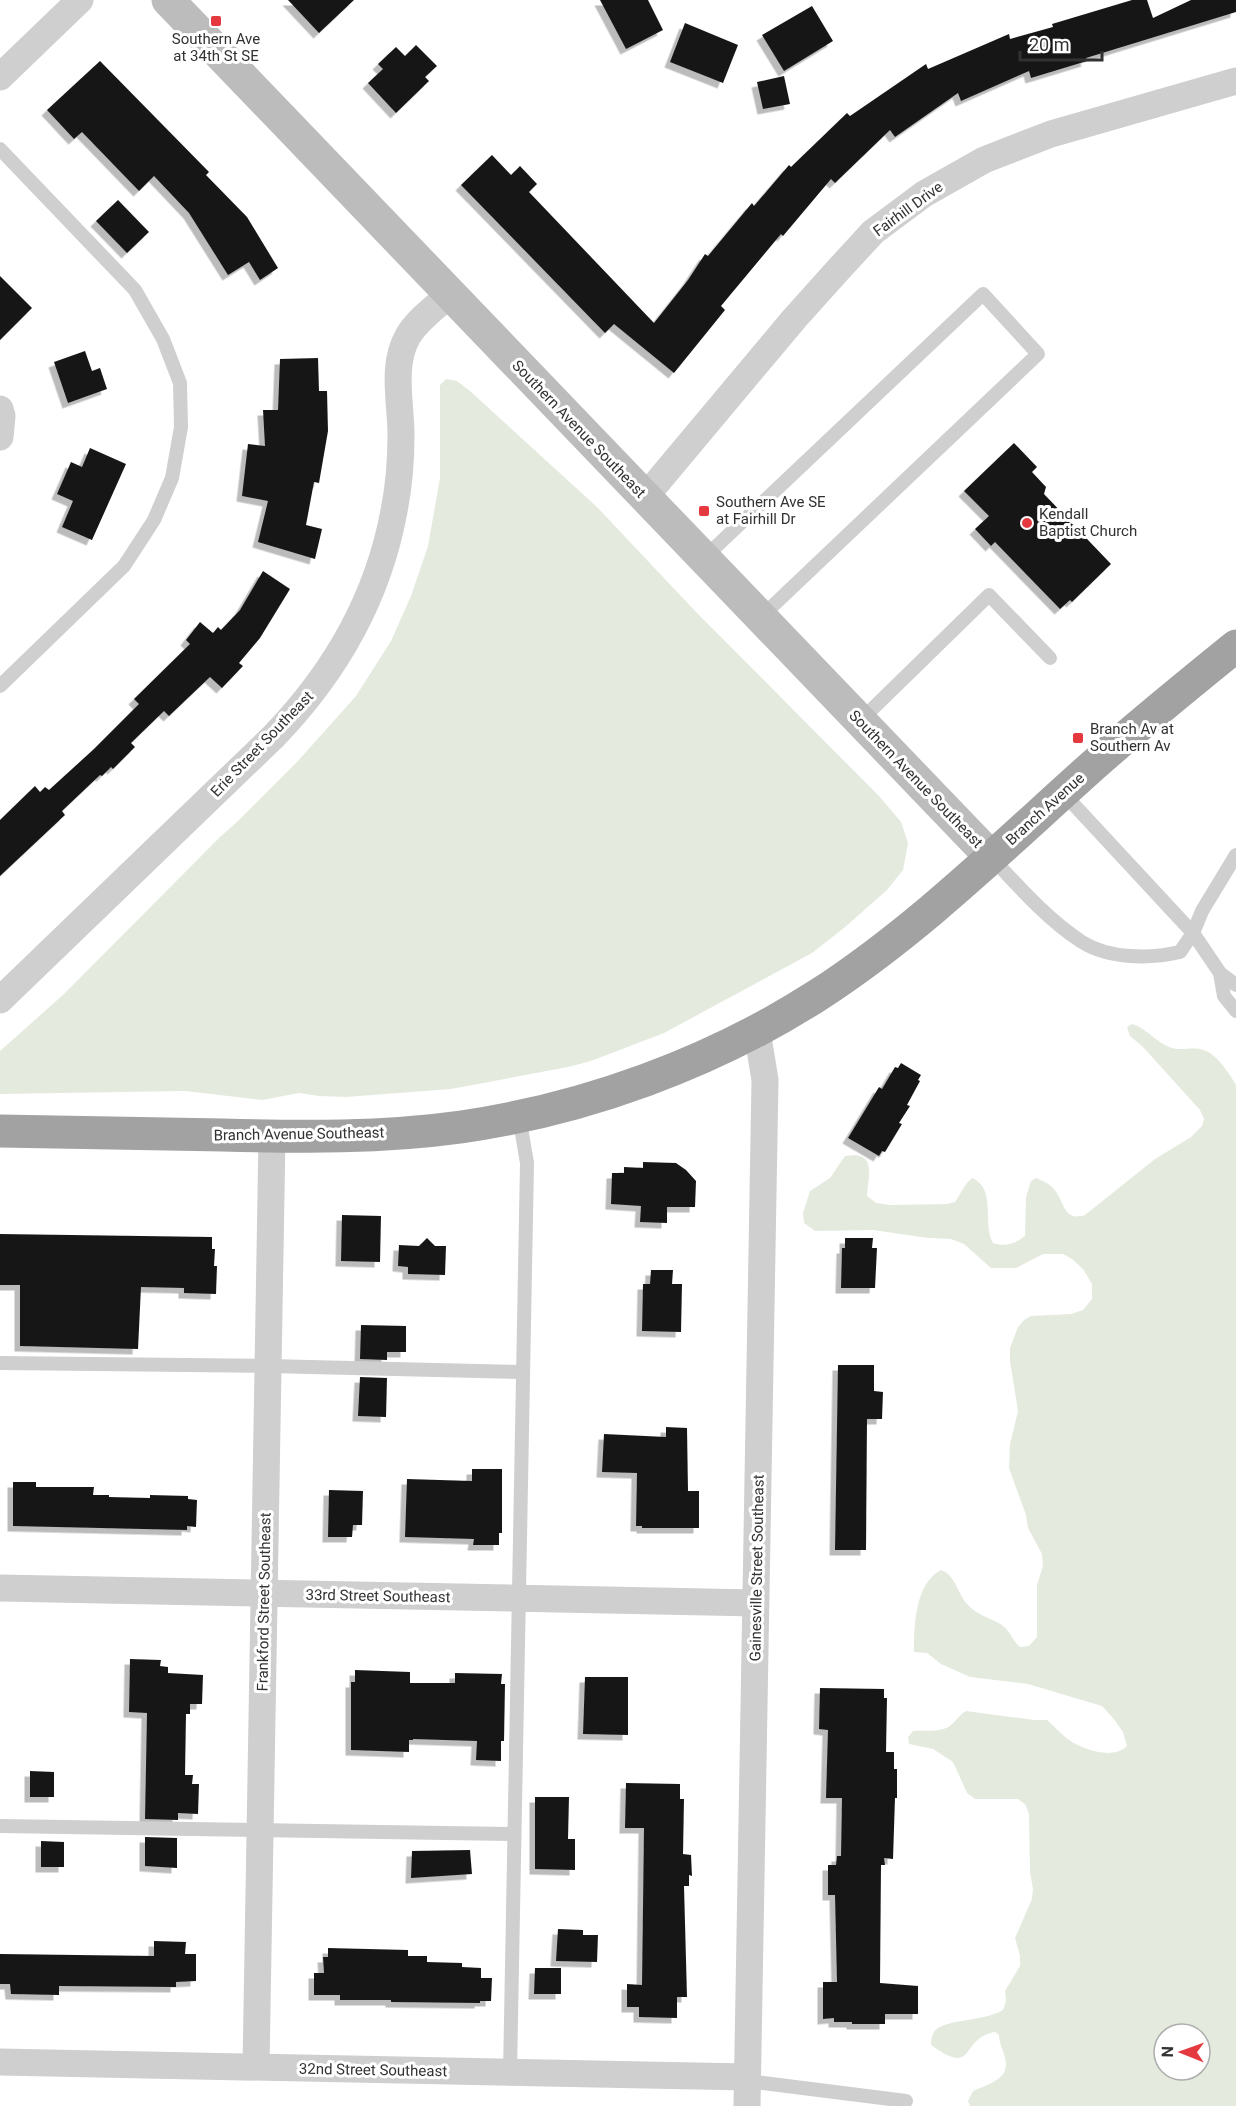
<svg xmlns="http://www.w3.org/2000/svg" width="1236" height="2106" viewBox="0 0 1236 2106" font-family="Roboto,sans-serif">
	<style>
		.green { fill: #e4ebde; fill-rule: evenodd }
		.building { fill: #191919; filter: url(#shadow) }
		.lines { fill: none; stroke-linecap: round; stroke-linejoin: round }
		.service { stroke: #cfcfcf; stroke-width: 14 }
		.minor { stroke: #cfcfcf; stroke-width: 27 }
		.secondary { stroke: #bcbcbc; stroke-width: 33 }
		.trunk { stroke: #a2a2a2; stroke-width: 33 }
		.poi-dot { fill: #e4393f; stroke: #fff; stroke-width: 2 }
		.labels { text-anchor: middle; stroke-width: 6; stroke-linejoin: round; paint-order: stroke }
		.poi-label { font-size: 15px; fill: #323232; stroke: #fff; text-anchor: start }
		.street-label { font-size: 15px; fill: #323232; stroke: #fff }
	</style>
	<defs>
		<filter id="shadow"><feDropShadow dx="-5.5" dy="5.5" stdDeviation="0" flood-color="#0004"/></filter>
	</defs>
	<rect width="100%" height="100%" fill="#fff"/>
	<path class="green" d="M446,379L457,381L470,391L597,507L697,613L880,797L901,822L908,843L903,870L887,890L844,928L812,953L664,1033L591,1061L568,1067L451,1089L346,1097L319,1096L299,1093L262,1100L185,1091L0,1094V1051L64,994L220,837L237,822L297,762L356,696L391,641L411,596L428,546L440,478V385Z
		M1132,1024C1146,1028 1154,1040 1167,1046C1179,1052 1188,1047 1200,1049C1216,1052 1228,1072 1236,1085V2106H970L968,2101L973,2091C988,2084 1011,2079 1005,2058C1003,2049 999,2043 999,2035L995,2032C959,2038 977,2078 931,2045C931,2039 932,2032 938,2028C953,2019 984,2021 1003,2010L1006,2001L1005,1991L1020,1966V1956L1015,1938L1032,1899L1033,1889L1030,1872L1029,1814L1025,1804L1018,1799H975L967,1793L953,1762L933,1749L909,1744L908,1737L913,1731C924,1730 944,1733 952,1724C958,1719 959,1715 966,1711L1034,1720H1047C1054,1726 1061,1734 1069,1740C1084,1750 1113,1760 1127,1746L1123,1732L1113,1718L1102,1706L1028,1684L970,1677L941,1664L927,1653L914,1652C914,1626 915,1583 941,1570C957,1576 957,1595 969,1606C979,1616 991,1618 1002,1625C1010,1631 1013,1641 1020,1647L1029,1646L1037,1637V1585L1043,1566L1042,1554L1028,1528L1026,1515L1009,1468L1010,1444L1018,1411L1010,1361V1348L1018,1327L1024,1320L1031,1316L1071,1314L1083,1310L1092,1299V1284L1083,1269L1072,1259L1063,1254H1043L1016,1268H991L964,1244L951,1239L928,1238L873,1230L815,1231L804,1223L803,1213L810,1191L830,1178L845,1156C878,1150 868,1177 867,1196L876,1203L890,1205L947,1204L955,1202L966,1184L972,1178C997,1188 982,1224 993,1243C1005,1247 1015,1244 1025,1236L1026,1197L1031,1181L1036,1178C1043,1181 1049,1183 1054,1189C1065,1202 1063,1222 1085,1215L1155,1159L1191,1137L1202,1126L1204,1119L1200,1110L1143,1047L1130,1036L1127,1027ZM1164,2034H1200V2070H1164Z"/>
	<path class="building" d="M288,0H354L319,33Z
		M600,0H648L663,30L626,49Z
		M1132,0H1147L1153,18L1191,0H1236V12L1086,58L1087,61L1031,78L1029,71L961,101L958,93L895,137L890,130L835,183L831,179L783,236L781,234L721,306L725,310L674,373L614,324L605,333L461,185L492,155L511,175L520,166L537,184L529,192L654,323L688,280L705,254L708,256L752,203L754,206L789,165L791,167L847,113L850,116L926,64L928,69L1009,34L1010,39L1053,27L1052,24Z
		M812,6L833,41L784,71L762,35Z
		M685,23L738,45L723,83L670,62Z
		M416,45L437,66L425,77L429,81L396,113L368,83L383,69L378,64L396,47L405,56Z
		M100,61L209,172L206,175L247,217L278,268L260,280L249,262L228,275L189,213L154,176L139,191L82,132L74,139L47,110Z
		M784,76L790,104L763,109L757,82Z
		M118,200L149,232L127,253L96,221Z
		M0,276L32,308L0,340Z
		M85,351L92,371L100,368L107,389L68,403L54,362Z
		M318,358L319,391H327L328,431L319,483L314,482L306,525L322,529L315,559L258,542L268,501L242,496L248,444L265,446L263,410H278L280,359Z
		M1014,443L1037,467L1032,472L1046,487L1044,494L1111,564L1072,602L1070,600L1060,609L995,542L991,546L975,529L989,516L964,491Z
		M90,448L126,464L92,540L62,527L73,501L57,494L71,462L82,467Z
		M263,571L290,589L260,638L239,663L243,666L222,688L210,677L169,716L164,711L131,743L135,747L113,769L111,767L102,776L100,775L62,811L65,815L0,876V820L35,786L40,792L45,787L49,790L94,749L139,704L134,699L190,644L186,640L200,622L213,633L218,627L221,630L240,610Z
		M901,1063L921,1075L918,1080L920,1081L907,1105L910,1106L899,1123L902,1124L885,1152L882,1151L879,1156L848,1138L879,1087L882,1089L895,1067L898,1068Z
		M643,1162L676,1163L686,1170L696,1181L695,1207H667V1223L640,1222L641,1206L611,1204L612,1173H624V1167L643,1168Z
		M342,1215L381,1216L380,1262L341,1261Z
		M0,1234L212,1237V1249H215L214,1266H217L216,1294L184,1293V1288L141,1287L138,1349L20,1346V1285H0Z
		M427,1238L435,1246H446L445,1275L408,1274V1267L398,1266L399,1245L419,1246Z
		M845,1238H873L872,1248H877L875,1288H841L842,1248H845Z
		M651,1270H673L672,1284H682L681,1332L642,1331L643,1284H650Z
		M361,1325L406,1326V1352H387V1360L360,1359Z
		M838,1365H874V1391L883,1392L882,1419H867L866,1550H835Z
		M360,1377L387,1378L386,1417L358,1416Z
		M666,1427L687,1428L688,1491H699V1528H642V1526H636L637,1473L602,1472L604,1434L666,1437Z
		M472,1469H502V1533H499V1545H473L474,1539L405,1537L407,1479L472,1481Z
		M13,1482H36V1487H94L93,1495H109V1497L150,1498V1495L188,1496V1499L197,1500L196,1527L187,1526V1530L13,1526Z
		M329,1490L363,1491L362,1525H353L352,1537H328Z
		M130,1659L161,1660L160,1666L168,1667V1673L203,1675L202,1704H190V1714H186L185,1775H193L192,1784H199L198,1814L178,1813V1820L145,1819L147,1713L129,1712Z
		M355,1670L410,1672V1683H455V1673L502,1674L501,1684H505L504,1741H501V1761L476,1760L477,1741L413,1739V1740H409V1752L351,1750V1682H355Z
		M585,1677H628V1735L583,1734Z
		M820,1688L884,1689V1698H887L886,1752H894V1769H897V1798H895L893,1859L884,1858L885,1865H881L880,1983L918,1986V2014H885V2024H852V2022H834V2018L823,2019V1982H837L835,1895H828V1865H836L837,1856H841L842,1798H826L828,1730L819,1729Z
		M30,1771L54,1772V1797H30Z
		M626,1783L680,1784V1799H684L683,1854L691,1855L692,1876L689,1875V1886H684L687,1997H677V2018L639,2017V2007H627V1984L642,1985L644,1828H625Z
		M535,1797H569L568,1839H575V1870L535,1869Z
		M145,1837L177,1838V1868L145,1866Z
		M41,1841L64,1842V1867H41Z
		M470,1850L472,1874L411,1878L412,1851Z
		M558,1929L583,1930V1935H598L597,1962L556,1961Z
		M154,1941L186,1942L185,1954H196V1981L176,1982V1987L59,1986V1995L11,1994L10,1984H0V1954L154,1956Z
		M328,1948L408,1950V1956H427V1962L462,1963V1967L481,1968V1978H492L491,2001H480V2003L391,2002V2000H340V1995H314V1973H324L323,1957H328Z
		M535,1968H561V1994H534Z"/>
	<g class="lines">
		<path class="service" d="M0,149L135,290L163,339L180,383L181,427L172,478L154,520L124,566L0,686
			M704,558L983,294L1038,354L761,617
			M860,721L989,595L1050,658
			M1063,793L1193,933L1220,973L1236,985
			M991,857C1019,887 1047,919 1082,942C1109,959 1150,959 1180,952L1193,933L1202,911L1236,855
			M1220,973L1224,996L1236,1011
			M0,1363L268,1366L522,1372
			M0,1826L514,1834
			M510,2073L527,1163L519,1116
			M747,2081L906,2101"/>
		<path class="minor" d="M0,77L80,0
			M0,409L2,416L0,437
			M645,497L794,319L838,270L873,232L924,194L984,160L1051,134L1236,81
			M0,1000L273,737C334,674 378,598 394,511C399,486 401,460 401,435C401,403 391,365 408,336C417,320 436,307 449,295
			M0,1588L756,1603
			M0,2062L747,2077
			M256,2067L272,1136
			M747,2106L765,1080L757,1031"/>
		<path class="secondary" d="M168,0L991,857"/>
		<path class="trunk" d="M0,1131C74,1132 149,1134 223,1135C302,1137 382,1138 461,1127C586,1109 712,1063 818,995C920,929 1007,842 1097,762C1142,722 1189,684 1236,646"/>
	</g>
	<g class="poi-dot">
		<rect x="210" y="15" width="12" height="12" rx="3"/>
		<rect x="698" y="505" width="12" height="12" rx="3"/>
		<circle cx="1027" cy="523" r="6"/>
		<rect x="1072" y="732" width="12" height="12" rx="3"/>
	</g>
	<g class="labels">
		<g class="poi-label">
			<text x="216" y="44" text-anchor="middle">Southern Ave<tspan x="216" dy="17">at 34th St SE</tspan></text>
			<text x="716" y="507">Southern Ave SE<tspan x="716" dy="17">at Fairhill Dr</tspan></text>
			<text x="1039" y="519">Kendall<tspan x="1039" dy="17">Baptist Church</tspan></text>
			<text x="1090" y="734">Branch Av at<tspan x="1090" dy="17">Southern Av</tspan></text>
		</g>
		<g class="street-label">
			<text transform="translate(908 209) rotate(-36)" y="5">Fairhill Drive</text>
			<text transform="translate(579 429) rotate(46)" y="5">Southern Avenue Southeast</text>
			<text transform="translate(262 744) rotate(-46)" y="5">Erie Street Southeast</text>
			<text transform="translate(916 779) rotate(46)" y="5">Southern Avenue Southeast</text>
			<text transform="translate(1045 809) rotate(-42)" y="5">Branch Avenue</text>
			<text transform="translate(299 1134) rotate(-1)" y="5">Branch Avenue Southeast</text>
			<text transform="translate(757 1568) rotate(-89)" y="5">Gainesville Street Southeast</text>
			<text transform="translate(378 1596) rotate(1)" y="5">33rd Street Southeast</text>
			<text transform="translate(264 1602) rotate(-89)" y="5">Frankford Street Southeast</text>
			<text transform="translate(373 2070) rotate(1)" y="5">32nd Street Southeast</text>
		</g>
	</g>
	<g transform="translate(1182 2052) rotate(271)"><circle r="28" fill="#ffffff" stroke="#adadad" stroke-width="1.5"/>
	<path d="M0-4.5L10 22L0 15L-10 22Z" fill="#e4393f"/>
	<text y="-9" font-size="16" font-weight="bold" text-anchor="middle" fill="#323232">N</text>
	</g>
	<path d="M1020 51v9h82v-9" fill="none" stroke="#323232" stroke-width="3"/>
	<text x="1029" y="51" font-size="18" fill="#323232" stroke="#ffffff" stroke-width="4.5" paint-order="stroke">20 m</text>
</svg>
